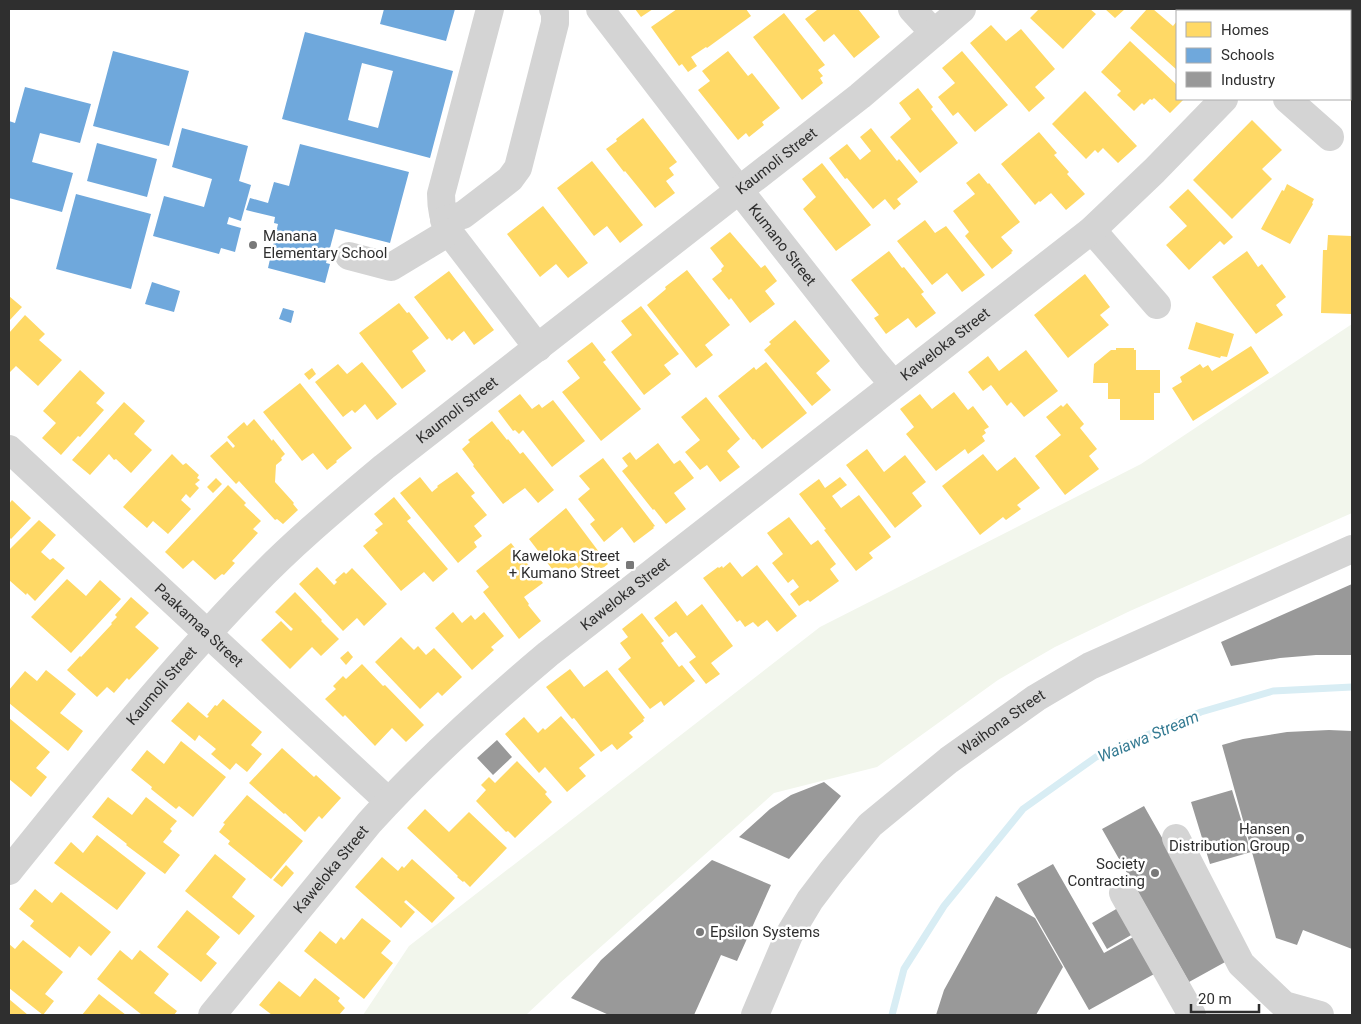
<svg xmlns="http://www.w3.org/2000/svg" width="1361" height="1024" viewBox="0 0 1361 1024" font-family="Roboto,sans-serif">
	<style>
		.green { fill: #f2f6ec }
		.homes { fill: #ffd966 }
		.schools { fill: #6fa8dc; fill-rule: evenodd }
		.industry { fill: #999 }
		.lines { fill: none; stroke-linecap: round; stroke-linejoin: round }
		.stream { stroke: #d8edf4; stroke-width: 7 }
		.minor { stroke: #d4d4d4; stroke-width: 28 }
		.poi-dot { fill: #787878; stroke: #fff; stroke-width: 2 }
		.labels { text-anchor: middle; stroke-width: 5; stroke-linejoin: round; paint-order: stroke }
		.street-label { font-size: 15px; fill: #2f2f2f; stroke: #fff }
		.poi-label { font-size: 15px; fill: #2f2f2f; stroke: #fff; text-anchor: end }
		.water-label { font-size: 16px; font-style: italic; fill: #347a92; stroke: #fff }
	</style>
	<rect width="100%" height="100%" fill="#fff"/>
	<path class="green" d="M1352,324V513L1130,611L1055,647L998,680L877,767L774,793L560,983L526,1015H363L409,946L820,627L1141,464Z"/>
	<path class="homes" d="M635,9H653L641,17Z
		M677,9H746L751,16L707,48L706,47L691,57L697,66L688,72L682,64L679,66L651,27Z
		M816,9H858L880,37L854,58L834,34L824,42L805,19L817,10Z
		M1039,9H1090L1096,14L1063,49L1030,18Z
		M1105,9H1125L1115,18Z
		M1147,9H1153L1173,26L1177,21V70L1130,28Z
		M1200,9H1241L1244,11H1203Z
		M1344,9H1352V102L1350,100V11H1342Z
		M784,13L825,65L818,70L823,76L820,78L823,83L802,100L753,37Z
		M991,25L1006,41L1021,29L1055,69L1035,87L1045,98L1029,112L970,43Z
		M1130,41L1177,85V99H1184L1170,113L1154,98L1152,100L1150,99L1144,105L1142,103L1134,111L1117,95L1121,91L1101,72Z
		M728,51L748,76L752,73L780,108L762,122L764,125L749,137L746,133L738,140L698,90L710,81L702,71Z
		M962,51L1008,105L975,132L958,112L953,116L938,97L955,83L942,68Z
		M918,88L933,107L931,109L958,143L920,173L890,137L911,119L899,103Z
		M1085,91L1137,146L1118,163L1103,148L1098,153L1095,150L1086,159L1052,124Z
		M643,118L677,162L669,168L674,175L666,181L675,193L655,208L625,171L624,172L606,149L617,141L616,139Z
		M1252,120L1282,150L1262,169L1272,179L1232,219L1193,180Z
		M871,128L897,161L899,159L918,182L897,199L901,204L894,210L885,199L873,209L847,178L845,179L829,158L847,144L860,160L871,151L860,137Z
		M1039,132L1057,153L1054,155L1069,172L1067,174L1085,194L1066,210L1051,193L1040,202L1039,201L1035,205L1001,164Z
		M592,161L643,225L620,243L607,226L594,236L557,188Z
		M822,163L871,225L836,251L803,209L816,197L802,179Z
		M979,173L988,184L989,183L1020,222L1001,237L1013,251L1011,252L1012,253L992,269L965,236L969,232L953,211L975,194L966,183Z
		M1287,184L1314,199L1312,203L1313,204L1290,244L1261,229L1282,190L1284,191Z
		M1188,189L1233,237L1224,245L1220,241L1189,270L1166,245L1187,226L1169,207Z
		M543,206L588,263L568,278L556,264L540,277L507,234Z
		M925,220L935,233L946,226L985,275L962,292L947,273L932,285L897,241Z
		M730,232L761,268L765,265L777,281L765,291L775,304L750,323L731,298L729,300L712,279L722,271L721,269L724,266L710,248Z
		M1328,235L1352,236V314L1321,313L1323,250H1327Z
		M889,251L902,268L904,267L924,292L921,294L936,313L916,328L908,318L886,334L874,318L879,315L851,280Z
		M1247,251L1258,267L1262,264L1286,297L1276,305L1283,315L1256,334L1212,277Z
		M687,270L730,325L705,345L713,355L696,368L647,305L666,289L665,287Z
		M449,271L494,330L474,345L464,331L452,341L449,338L447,340L414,297Z
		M1085,274L1110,307L1100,315L1109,325L1068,358L1034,315Z
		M9,296L22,307L9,321Z
		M399,303L407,313L409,312L429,338L412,351L426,371L402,389L359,333Z
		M641,306L679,354L664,365L671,374L644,395L611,352L632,335L621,321Z
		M25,315L45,334L39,340L62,360L38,386L16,366L9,373V333Z
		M795,320L830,361L816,373L831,390L812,406L764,350L771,344L769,342Z
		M1196,322L1234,334L1227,357L1221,356L1220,358L1188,349Z
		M592,342L606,360L603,362L641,409L601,441L562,392L580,378L567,361Z
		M1251,346L1269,373L1193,421L1172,388L1182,382L1180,377L1200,364L1203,368L1208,365L1212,371Z
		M1116,348H1134V350H1136V370H1160V393H1154V420H1120V399H1108V383H1093L1094,364L1111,350H1116Z
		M1026,350L1058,391L1024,417L1011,402L1007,406L991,385L983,391L968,372L988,356L999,371Z
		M362,362L397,404L377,420L365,404L355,413L352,410L343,417L315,382L338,364L347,374Z
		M766,362L807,413L762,449L754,439L753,440L718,396L754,367L756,370Z
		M312,368L316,374L309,380L304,374Z
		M80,370L105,393L96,403L104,410L80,437L78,436L61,455L42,438L56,423L43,411Z
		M300,383L352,448L336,461L337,462L327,470L313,453L302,461L263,412Z
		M954,392L968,410L973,406L989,427L984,430L986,433L982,436L985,441L968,454L965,449L936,471L906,434L914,427L900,409L920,394L932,409Z
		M520,394L532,409L539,404L542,408L553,400L585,441L552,467L523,430L519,434L515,430L513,431L498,411Z
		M706,397L740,439L727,451L740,467L720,482L707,465L700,470L685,452L700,440L681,417Z
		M124,402L145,421L134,434L152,450L131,473L116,459L114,460L109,454L90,475L72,460Z
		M1067,403L1084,424L1080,428L1097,449L1089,456L1099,469L1065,495L1035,456L1061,435L1046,417L1061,405L1063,407Z
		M254,419L272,441L273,439L285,454L281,458L282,460L276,465L275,482L294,503L293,504L298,510L283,524L277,519L275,520L239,481L236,484L210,456L227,441L233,448L235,446L227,437L244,422L247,426Z
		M492,421L507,440L508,439L520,454L523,452L554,490L538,503L525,488L503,504L473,466L474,465L462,449L470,442L468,440Z
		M658,443L674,464L680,460L694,478L674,493L686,509L666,524L654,509L653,510L622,471L628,466L622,458L630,452L636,460Z
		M867,449L884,472L905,455L926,482L912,493L922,506L895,528L846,465Z
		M172,454L183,465L186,463L199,475L197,478L200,480L195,484L199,488L190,498L186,494L181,500L191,509L168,534L153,521L147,528L123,507Z
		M983,454L997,471L1015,457L1040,488L1017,505L1021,509L1006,520L1003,517L980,535L942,486Z
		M603,458L655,526L653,527L654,528L634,543L622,527L604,542L590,524L595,520L578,499L590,489L579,476Z
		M457,472L475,493L471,496L487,515L474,526L482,536L474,542L477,547L458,563L400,493L420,477L432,492L438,487L437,486Z
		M840,477L847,485L832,496L841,508L859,495L891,537L869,553L873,558L856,571L824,530L826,529L799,494L819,479L825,488Z
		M216,478L222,484L213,493L207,487Z
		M228,485L246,503L244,505L261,521L253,529L258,533L232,561L235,563L224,575L222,574L215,580L193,560L183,569L165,552Z
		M394,497L411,518L407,521L448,569L433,582L424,572L401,591L363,546L378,533L375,530L383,524L374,514Z
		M12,500L31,518L11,539L9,537V504Z
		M566,508L608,564L588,580L576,565L559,578L529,539Z
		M789,517L811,545L818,540L836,564L830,569L839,581L810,602L808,600L799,606L790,594L799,587L793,579L788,583L772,563L783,554L767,533Z
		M39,520L56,535L41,552L50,560L53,558L65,568L35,601L27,593L26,595L9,580V550Z
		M511,543L543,583L524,597L529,604L528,605L541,621L519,639L483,592L489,587L476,571Z
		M730,562L742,577L757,565L797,616L777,632L767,620L758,627L753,622L745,627L740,620L737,622L703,578L718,567L719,568L722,566L723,568Z
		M317,567L334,585L337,582L335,580L344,572L346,574L352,568L387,604L364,626L357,618L343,631L299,584Z
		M67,579L86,596L100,580L121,599L71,653L31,617Z
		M295,592L322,620L321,621L339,639L321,656L312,647L290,669L261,640L281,621L291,631L293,629L275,612Z
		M131,597L149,613L135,627L159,648L129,680L127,678L114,693L107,687L97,697L67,670L80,656L81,657L112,624L111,623L117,617L115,615Z
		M676,601L687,616L702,604L733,646L711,663L720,674L706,684L689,662L696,657L676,632L669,637L654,618Z
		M453,612L462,623L471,615L475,620L484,612L504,636L491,647L494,650L472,670L435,628Z
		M642,613L664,641L661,643L679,667L682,665L695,681L664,706L661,701L650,709L618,669L631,658L620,643L628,637L622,629Z
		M401,637L414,650L418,646L426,655L434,648L462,677L442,696L438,692L420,709L375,662Z
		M348,651L353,657L346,665L340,658Z
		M362,664L383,686L385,685L424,725L406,742L392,728L375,746L345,715L343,717L325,699L336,689L333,686L343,676L346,679Z
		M570,669L584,687L607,670L645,718L643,719L644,721L629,733L633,737L617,750L612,744L601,752L574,718L572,719L546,687Z
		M46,670L76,694L60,713L83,731L68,751L9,703V690L25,671L37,681Z
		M223,699L262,732L251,745L262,754L247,772L236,763L230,770L211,754L216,749L199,735L195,741L171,721L188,702L207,718L209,716L207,715L215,705L217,706Z
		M561,716L595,755L579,768L586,776L567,792L545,767L539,773L505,734L524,717L538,733L543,728L545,730Z
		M9,718L50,752L36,768L47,777L31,797L9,779Z
		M181,741L226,777L193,817L179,806L176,809L151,789L152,787L131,770L147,750L164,764Z
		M282,748L314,777L316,775L341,798L322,819L319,816L305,832L285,813L284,814L249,783Z
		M517,761L547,792L545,794L552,802L515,838L508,831L506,832L476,801L486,790L481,785L489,777L495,783Z
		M247,795L303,841L271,879L228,844L230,841L219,832L225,824L223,823Z
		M108,797L132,815L146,797L177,821L170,829L172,831L163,842L180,855L165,874L126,845L127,844L92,817Z
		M425,809L449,832L469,812L507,848L470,887L464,881L463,882L457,877L458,876L407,828Z
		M97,835L146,873L117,910L54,863L71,842L83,853Z
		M215,854L246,879L232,897L255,916L239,935L185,891Z
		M382,857L398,871L402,866L404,868L412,859L455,898L432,923L406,900L404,902L415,912L401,928L355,887Z
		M286,865L294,873L282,887L273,880Z
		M35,889L52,903L61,892L111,932L91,956L79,946L70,958L30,926L34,921L19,909Z
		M187,910L220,937L206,954L217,963L201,982L157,947Z
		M362,918L391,941L381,953L393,963L364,999L304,951L320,931L336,944L341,937L344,940Z
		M23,940L63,972L45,994L54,1001L43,1015L9,988V944L15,949Z
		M120,950L132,960L140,950L169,974L154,993L177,1011L174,1015H142L97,979Z
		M315,978L340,998L338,1001L345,1008L339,1015H272L259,1005L279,981L300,997Z
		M99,994L126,1015H82Z
		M9,999L28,1015H9Z"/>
	<path class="schools" d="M384,9H455L446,41L380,24Z
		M305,32L453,71L430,158L282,119ZM362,63L393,71L378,128L348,120Z
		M113,51L189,71L169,146L93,126Z
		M25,87L91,104L80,143L40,133L32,162L73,173L62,212L9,198V121L15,123Z
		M182,128L248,146L239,181L251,185L241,221L229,217L227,224L241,228L235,252L221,248L219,254L153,236L164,196L204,207L212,179L172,167Z
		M97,143L157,159L147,197L87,181Z
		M300,144L409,172L390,243L335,229L326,263L330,264L325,283L268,268L278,224L274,223L275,217L246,210L250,198L268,203L274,182L289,186Z
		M76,194L151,214L131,289L56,269Z
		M152,282L180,291L174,312L145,304Z
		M283,308L294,311L291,323L279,319Z"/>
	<path class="industry" d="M1352,584V655H1316L1280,658L1231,666L1221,642Z
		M1329,730L1352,731V949L1303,930L1297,945L1276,938L1222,745L1243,739L1287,732Z
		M497,740L512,757L493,775L477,758Z
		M824,782L841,796L789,859L739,837L770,809L791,795Z
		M1232,790L1251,852L1210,864L1191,802Z
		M1144,806L1207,917L1227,961L1189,982L1102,829Z
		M712,860L771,885L737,961L721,955L694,1015H609L571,998L601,960Z
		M1053,864L1104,953L1135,936L1156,973L1089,1010L1017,884Z
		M996,896L1035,918L1063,967L1036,1015H936L944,990Z
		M1118,908L1133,934L1107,949L1092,923Z"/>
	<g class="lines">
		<path class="stream" d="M892,1015L904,969L944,906L1023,809L1096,757L1201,712L1273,691L1352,687"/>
		<g class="minor">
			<path d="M490,9L441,194C441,208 443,219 449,232L538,348"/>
			<path id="s1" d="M600,9L721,167L872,359L893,384"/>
			<path d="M912,9L934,33"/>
			<path d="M1300,11L1303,9"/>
			<path d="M1287,99L1330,137"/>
			<path d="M444,220L463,215L510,179L518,168L555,23V12L553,9"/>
			<path d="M1092,230L1157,305"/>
			<path d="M349,256L391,267L449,232"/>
			<path id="s2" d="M9,449L388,801"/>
			<path d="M1176,838L1241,964L1284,1005L1320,1015"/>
			<path id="s3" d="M9,871C87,774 165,676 252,586C293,543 339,505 384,467L860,96L962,9"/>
			<path d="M1123,893L1192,1015"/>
			<path id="s4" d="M212,1015L369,823C424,762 485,707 548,654L1092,230L1154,171L1224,99"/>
			<path id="s5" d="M755,1015L789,935L810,900L832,871L870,825L949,760L1036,698L1090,666L1352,549"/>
		</g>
	</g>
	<g class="poi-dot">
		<circle cx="253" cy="245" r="5"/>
		<rect x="625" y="560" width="10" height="10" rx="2.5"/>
		<circle cx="1300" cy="838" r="5"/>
		<circle cx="1155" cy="873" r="5"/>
		<circle cx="700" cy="932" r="5"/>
	</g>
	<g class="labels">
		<g class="street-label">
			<text dy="5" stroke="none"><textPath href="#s3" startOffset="1050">Kaumoli Street</textPath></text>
			<text dy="5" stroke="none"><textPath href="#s1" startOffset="298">Kumano Street</textPath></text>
			<text dy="5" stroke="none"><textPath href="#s4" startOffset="998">Kaweloka Street</textPath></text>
			<text dy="5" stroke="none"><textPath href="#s3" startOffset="645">Kaumoli Street</textPath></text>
			<text dy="5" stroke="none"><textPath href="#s4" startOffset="592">Kaweloka Street</textPath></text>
			<text dy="5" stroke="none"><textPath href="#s2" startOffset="259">Paakamaa Street</textPath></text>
			<text dy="5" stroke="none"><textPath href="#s3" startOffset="240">Kaumoli Street</textPath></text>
			<text dy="5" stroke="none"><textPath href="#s5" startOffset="391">Waihona Street</textPath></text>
			<text dy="5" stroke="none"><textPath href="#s4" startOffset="188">Kaweloka Street</textPath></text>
		</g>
		<g class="poi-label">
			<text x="263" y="241" text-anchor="start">Manana<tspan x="263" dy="17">Elementary School</tspan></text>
			<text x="620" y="561">Kaweloka Street<tspan x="620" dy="17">+ Kumano Street</tspan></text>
			<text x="1290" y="834">Hansen<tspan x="1290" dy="17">Distribution Group</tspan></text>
			<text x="1145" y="869">Society<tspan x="1145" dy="17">Contracting</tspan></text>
			<text x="710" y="937" text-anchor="start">Epsilon Systems</text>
		</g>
		<g class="water-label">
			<text transform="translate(1148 736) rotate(-23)" y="6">Waiawa Stream</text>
		</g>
	</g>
	<rect width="1361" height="1024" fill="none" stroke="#2f2f2f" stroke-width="20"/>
	<rect x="1176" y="10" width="175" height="90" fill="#ffffff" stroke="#acacac"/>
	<rect x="1186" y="22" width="25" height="15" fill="#ffd966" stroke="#acacac"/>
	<text x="1221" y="35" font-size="15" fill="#2f2f2f">Homes</text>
	<rect x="1186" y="48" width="25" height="15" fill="#6fa8dc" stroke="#acacac"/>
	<text x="1221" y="60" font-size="15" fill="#2f2f2f">Schools</text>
	<rect x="1186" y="72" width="25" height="15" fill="#999999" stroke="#acacac"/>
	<text x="1221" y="85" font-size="15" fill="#2f2f2f">Industry</text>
	<path d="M1191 1004v8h68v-8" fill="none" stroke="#2f2f2f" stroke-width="2.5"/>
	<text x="1198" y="1004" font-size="15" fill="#2f2f2f" stroke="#ffffff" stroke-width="4" paint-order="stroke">20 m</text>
</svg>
